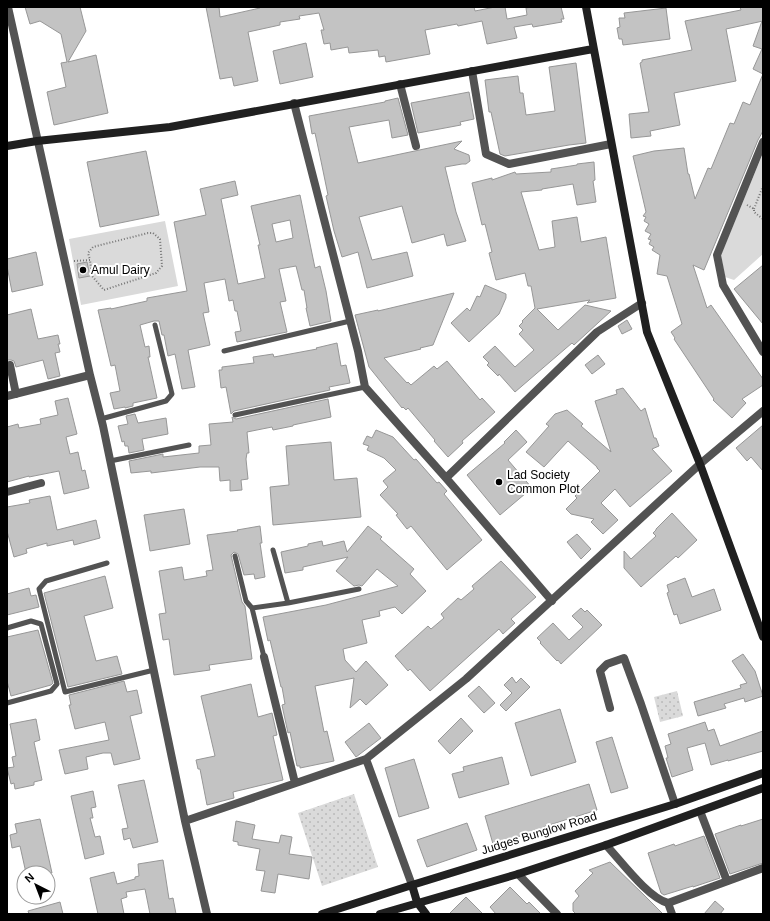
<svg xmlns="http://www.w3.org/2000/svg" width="770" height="921" viewBox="0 0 770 921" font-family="Helvetica,sans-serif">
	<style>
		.grass { fill: url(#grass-dots) }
		.park { fill: #dadada }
		.building { fill: #c3c3c3; stroke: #979797; fill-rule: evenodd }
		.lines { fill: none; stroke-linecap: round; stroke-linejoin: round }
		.path { stroke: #757575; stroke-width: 2; stroke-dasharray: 1 2; stroke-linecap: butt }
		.lane { stroke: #535353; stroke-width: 5 }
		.street { stroke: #535353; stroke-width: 8 }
		.secondary { stroke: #202020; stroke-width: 8 }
		.poi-dot { fill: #000; stroke: #fff; stroke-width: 1.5 }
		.labels { text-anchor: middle; stroke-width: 4; stroke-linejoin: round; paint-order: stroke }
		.poi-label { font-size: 12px; fill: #000; stroke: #fff; text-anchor: start }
		.street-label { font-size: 12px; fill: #000; stroke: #fff }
	</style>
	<defs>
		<pattern id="grass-dots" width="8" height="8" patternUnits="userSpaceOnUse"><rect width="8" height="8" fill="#dadada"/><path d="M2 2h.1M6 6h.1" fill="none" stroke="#b9b9b9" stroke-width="1.8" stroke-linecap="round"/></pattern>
	</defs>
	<rect width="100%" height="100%" fill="#fff"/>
	<path class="grass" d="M677,691L683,716L660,722L654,697Z
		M354,794L378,867L322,886L298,813Z"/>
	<path class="park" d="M763,153V254L734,280L725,277L721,255Z
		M165,221L178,286L81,305L69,239Z"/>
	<path class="building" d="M25,7H80L86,31L68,62L96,55L108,113L54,125L47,92L66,87L61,63L67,62L61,34L40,21L30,24Z
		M206,7H219L220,17L260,8V7H474L475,11L495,7H505L507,19L527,15L526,8L532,7H561L564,19H561L562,22L533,27L532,24L514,27L517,38L487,44L482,21L458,26L457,24L425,30L430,54L386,62L385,56L379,57L378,50L349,53L348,47L331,50L330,43L324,44L321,30H324L319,13L299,16L300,19L280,22V25L248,32L258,81L234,86L232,77L220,79Z
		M740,7H763V21L726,29L736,81L674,93L680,125L650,131L651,136L631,138L629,114L649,112L640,63L642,62V60L692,50L685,21L741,10Z
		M666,8L670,39L623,45L622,39H619L617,28L620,27L619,18H625L624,13Z
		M762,21L763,22V74L753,69L762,49L753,46Z
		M306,43L313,77L280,84L273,51Z
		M576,63L586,143L569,145L505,156L500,154L491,112H489L485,80L518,76L520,93H523L526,115L555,111L549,67Z
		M763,74V131L758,140L746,169L704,270L693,265L707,308L711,305L763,379V385L742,399L746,403L732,418L713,400L714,399L674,339L675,338L671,332L682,324L667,276L657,274L660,255L652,250L654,247L649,244L651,240L648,239L651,234L645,231L649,224L644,221L646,217L643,216L646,212L633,156L654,151L684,148L688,174H689L695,199L708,168L711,169L730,123L734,124L743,102L750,105Z
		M469,92L474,119L460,122L461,125L418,133L411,103Z
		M398,98L408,135L392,138L389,120L349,127L358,163L462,141L454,149L469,155L470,161L466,164H462L445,167L456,212L466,241L447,246L444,234L412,243L402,206L359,217L372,260L407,252L413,276L367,288L358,252L342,257L334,231L326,196L328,195L321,161L315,133L312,134L309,116L385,102V101Z
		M146,151L159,215L100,227L87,162Z
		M594,162L595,180L593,181L596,202L577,205L573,184L542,189V190L521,192L539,250L555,247L552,221L577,217L581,242L606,237L616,298L587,303L590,300L537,309L558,330L585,305L611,311L574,345L572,343L515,392L499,374L498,376L487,365L489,363L483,357L495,346L515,367L534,350L519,334L523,330L519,326L523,322L522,321L535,308L531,286H528L525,273L496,280L489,253L492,252L485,224L482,225L472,183L492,178V180L515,172L516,174L551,172V169L577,165V164Z
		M235,181L238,195L221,199L238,284L265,278L258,245H260L251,206L300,195L315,268L320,266L326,291L331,321L310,326L306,308H307L304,290H302L296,266L279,269L286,301L280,302L287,332L237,342L235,332L241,331L237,311H235L233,300L229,301L225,279L204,283L209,312L203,313L210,345L188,350L195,387L182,389L175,354L168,356L164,335H162L159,321H154L140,325L145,347L149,346L150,357H148L157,398L133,403V406L125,408V407L114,409L110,393L120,391L115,365L111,366L98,310L111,308V309L147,301V298L187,291L174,222L206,215L200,189ZM290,220L293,238L276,242L272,224Z
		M36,252L43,285L12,292L7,266V259Z
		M87,262L90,276L79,278L77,264Z
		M763,265V324L734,289Z
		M485,285L506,294V298L499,314L469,342L451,323L467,308L470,311L477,296L480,297Z
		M454,293L433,345L420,348L421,349L384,358L407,383L408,382L411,385L434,366L437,369L447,361L480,400L482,398L495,412L462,441L463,443L448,457L434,441L435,440L408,408L406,410L403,407L402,408L369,367L355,315L378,310V311Z
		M31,309L38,339L58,335L60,344H58L60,352L55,353L60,376L48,379L43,360L16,367L14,361L11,360H7V315Z
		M627,320L632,329L622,334L618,326Z
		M337,343L341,366L346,365L350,383L329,387L330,390L234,411L231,414L226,387L221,388L219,370H222V367L254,363L253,357L273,354L274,357L317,349L316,348Z
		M598,355L605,364L592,374L585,365Z
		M623,388L641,411L645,408L654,438H656L659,446L652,449L672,471L630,507L615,489L601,503L618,520L603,534L591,522L594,519L571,514L566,509L577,498L575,496L600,471L597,468V467L568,441L544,467L526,452L549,426L546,424L555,414L567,410L583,424L581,426L611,452L595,401L617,394L616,390Z
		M68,398L77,434L66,437L70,454L78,452L82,471L85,470L89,488L64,494L59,471L29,477V476L7,482V427L18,424L19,428L41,424L40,419L58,415L55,401Z
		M328,399L331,417L293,425V426L273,430L272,427L247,432L249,453H247L246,459L248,479L241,480L242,490L230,491V480L220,481L219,467H200L151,473V471L131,473L129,461L163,454V457L199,453V446L211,445L209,424L233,422L232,417L236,419Z
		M135,414L138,423L166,418L168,434L142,439L144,450L129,453L128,446H125L124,441L122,442L118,426L128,424L126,416Z
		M763,425V471L751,457L747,461L736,448Z
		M376,430L393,437L414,460L416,459L437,483L439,482L447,491L444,494L482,540L447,570L411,526L407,529L396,515L398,514L380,495L388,487L383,481L396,470L384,458L367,450L369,446L363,444L367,436L372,438Z
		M516,430L527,442L508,460L532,488L500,515L467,475L505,443L504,442Z
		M331,442L334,480L357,478L361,517L273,525L270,487L289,485L286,446Z
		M50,496L57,530L96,520L100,538L74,545L73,540L47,546V543L26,549L27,553L14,557L7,531V507L30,503L29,500Z
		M184,509L190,544L150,551L144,515Z
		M672,513L697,540L678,558L676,556L641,587L624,568V551L631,559L656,536L653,533L656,530V529Z
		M260,526L262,543H260L265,577L255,579L254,574L244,575L238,554L234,552L231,555L242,602L245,606L252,659L209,665L210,670L174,675L169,639L163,640L159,614L166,613L159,571L182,567L184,580L207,576L206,571L213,570L207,535L238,531L237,530Z
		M368,526L382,537L380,539L414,569L410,574L426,591L402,614L395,607L379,611L380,616L362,620L367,643L343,649L345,660L356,672L366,661L388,685L366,705L360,699L350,708L354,678L315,686L324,732L327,731L334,761L300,768V766H297L290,732L288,733L283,710L282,705L285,704L282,687H281L270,640L268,641L263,617L326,605L398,586L377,569L362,586L359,585L354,586L336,571L348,557L303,567V570L285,573L281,552L308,546V544L322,541L323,546L344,541L347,552Z
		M577,534L591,549L581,559L567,542Z
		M501,561L536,597L511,619L515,623L503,634L499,629L430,691L410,669L408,671L395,656L428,626L431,629L444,618L441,614L458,598L461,600L474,589L472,586Z
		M105,576L113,608L84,616L96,661L117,656L122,674L68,687L44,593Z
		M685,578L692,597L714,589L721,610L680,624L677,614L674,615L671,606L667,593L669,592L667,585Z
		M29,588L31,596L36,595L39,607L7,615V594Z
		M581,608L585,612L587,610L602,625L561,664L558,660L557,661L540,643L541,642L537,638L553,623L569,640L583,627L572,616Z
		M38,630L53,683L51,685L11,696L7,681V637Z
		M743,654L755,671L763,696L745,702L744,698L724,704L726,708L698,716L694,702L741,688L740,685L747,683L732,661Z
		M512,677L516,683L521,678L530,687L506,711L500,705L512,693L504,685Z
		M124,681L127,692L137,690L142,713L130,716L140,759L114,765L111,753H103L86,757L88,769L65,774L59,750L109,740L105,722L75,729L69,705H71L69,695Z
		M251,684L258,717L272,713L277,735L273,736L283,780L233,792L234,798L207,805L200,769H198L196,760L215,756L201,696Z
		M479,686L495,703L484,713L468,696Z
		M560,709L576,762L531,776L515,723Z
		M461,718L473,731L450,754L438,741Z
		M36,719L40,740L34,742L42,780L34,782V785L15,789L14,783L11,784L7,768L14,767L12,757L16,756L10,724Z
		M705,722L708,731L714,729L720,746L763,731V751L728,761V760L711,765L705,743L687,748L693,770L672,777L666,758H668L665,746L671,744L668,734Z
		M369,723L381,738L356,757L345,742Z
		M612,737L628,788L611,793L596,742Z
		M502,757L509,784L459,798L452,774L464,771L463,767Z
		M414,759L429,808L399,817L385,768Z
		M144,780L158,842L133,848L130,838L124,840L122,829L128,828L118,785Z
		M589,784L597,810L543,827L544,829L493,844L485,816Z
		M93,791L96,807L91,808L93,818H90L95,837L100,836L104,854L85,859L71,796Z
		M40,819L52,873H26L20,846L12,848L10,835L17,833L15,824Z
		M763,819V863L730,874L715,834L741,825V826Z
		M236,821L255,825L252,839L279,843L281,835L292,837L289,854L312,857L309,879L278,874L275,893L261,891L265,871L256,870L260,849L238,845V842L233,841Z
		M467,823L477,850L427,867L417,840Z
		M704,836L720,878L693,887V886L664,895L661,893L648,853L674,844L675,846Z
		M163,860L169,899L173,898L176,914H150L145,889L126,892L127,897L121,899L124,914H98L90,878L114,872L117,884L135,879V877L139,876L138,864Z
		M610,862L644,895L663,914H576L573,911V903L579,896L575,891L593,873L589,870Z
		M510,887L527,904L529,902L541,914H496L490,907Z
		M466,897L483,914H449Z
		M715,901L724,909L720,914H704Z
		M60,902L63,914H29L28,911Z"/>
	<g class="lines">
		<path class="path" d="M747,205L754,209V212L763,219
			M754,209L763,186
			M74,261L90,260L88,253L93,247L148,233H153L160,239L162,266L156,273L104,290L92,276L90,260"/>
		<path class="lane" d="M224,351L350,321
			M235,415L365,387
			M101,419L166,401L172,394L155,325
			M110,461L189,445
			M273,550L288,603
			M235,556L246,601L252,608
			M107,563L46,581L39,589L65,692L154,670
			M7,628L31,621L41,624L57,684L51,691L7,703
			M264,657L252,608L288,603L359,589"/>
		<path class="street" d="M8,7L90,375L103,426L185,821L207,914
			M472,71L486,154L509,164L611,144
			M400,84L416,146
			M294,103L358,351L365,387L446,478L552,601
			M763,142L717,255L723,285L763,352
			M10,365L16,394
			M7,396L90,375
			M446,478L597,332L642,303
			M7,492L41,483
			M264,657L295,783
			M610,708L600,671L607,664L624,658L641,704L675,804
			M366,759L412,885
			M700,811L727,881
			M185,821L366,759L466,679L700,464L763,411
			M606,845C621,861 648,898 668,903L763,868
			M518,874L557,914
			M668,903L672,914"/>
		<path class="secondary" d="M586,7L647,332L700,464L763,637
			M7,146L37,141L170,127L593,49
			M412,885L417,902L426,914
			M322,914L412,885L675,804L763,773
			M380,914L518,874L606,845L763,788"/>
	</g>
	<g class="poi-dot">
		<circle cx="83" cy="270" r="4"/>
		<circle cx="499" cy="482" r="4"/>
	</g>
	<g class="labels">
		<g class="poi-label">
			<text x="91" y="274">Amul Dairy</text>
			<text x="507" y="479">Lad Society<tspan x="507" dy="14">Common Plot</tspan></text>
		</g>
		<g class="street-label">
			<text transform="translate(539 833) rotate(-17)" y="4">Judges Bunglow Road</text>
		</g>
	</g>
	<rect width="770" height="921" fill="none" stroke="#000000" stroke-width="16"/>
	<g transform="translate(36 885) rotate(318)"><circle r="19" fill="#ffffff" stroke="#999999"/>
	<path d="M0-3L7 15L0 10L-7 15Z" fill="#000000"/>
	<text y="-6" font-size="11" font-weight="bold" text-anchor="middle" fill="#000000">N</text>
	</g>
</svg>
